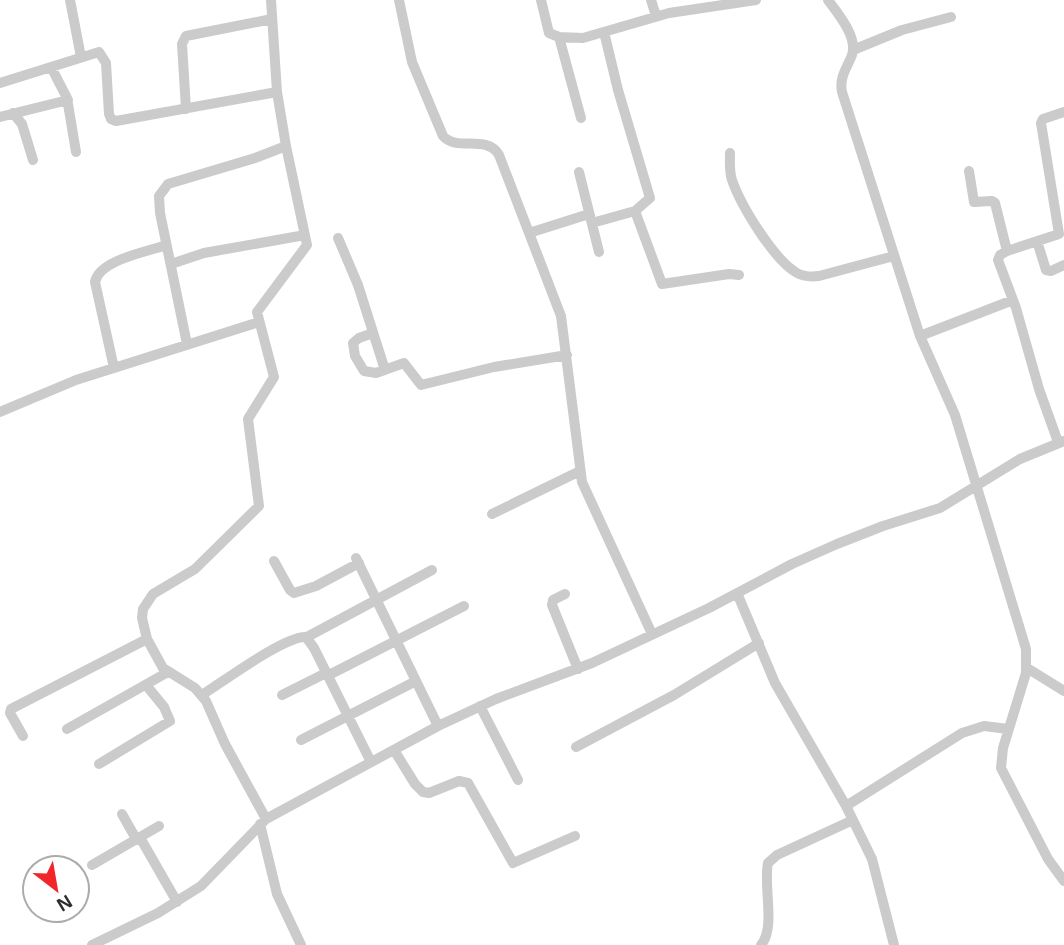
<svg xmlns="http://www.w3.org/2000/svg" width="1064" height="945" viewBox="0 0 1064 945" font-family="Helvetica,sans-serif">
	<style>
		.lines { fill: none; stroke-linecap: round; stroke-linejoin: round }
		.minor { stroke: #cbcbcb; stroke-width: 10 }
	</style>
	<rect width="100%" height="100%" fill="#fff"/>
	<g class="lines">
		<path class="minor" d="M70,0L81,57
			M399,0L412,62L443,136C457,152 487,134 499,155L561,316L582,482L652,634
			M541,0L549,33L559,37L583,38L669,13L756,0
			M651,0L656,16
			M828,0C838,14 858,37 852,55C847,68 839,77 842,92L920,336L955,415L1026,649V673L1003,748L1001,768L1048,859L1064,881
			M559,37L581,118
			M853,50L902,30L951,17
			M51,67L67,98L76,152
			M0,83L99,52L106,63L109,114L111,119L116,121L277,92
			M186,109L182,44L186,36L272,19
			M13,113L22,124L33,160
			M0,117L68,100
			M730,153C730,162 729,171 732,180C741,206 774,260 797,273C804,277 811,277 819,276L894,256
			M969,171L974,202L992,201L995,203L1007,251
			M579,172L599,252
			M635,211L662,284L729,274L739,275
			M592,223L635,211L650,198L618,90L604,32
			M529,233L589,214
			M338,238L358,285L385,370
			M1037,241L1046,270L1051,271L1064,265
			M171,264L204,253L305,235
			M373,333L359,338L353,343L355,356L364,371L376,373L404,363L421,385L494,367L567,355
			M920,336L1013,300
			M187,344L160,213L159,196L168,184L255,158L286,146L277,92L271,0
			M114,368L95,282C99,260 147,252 166,245
			M0,412L76,380L259,322
			M1058,442L1039,389L1016,308L998,260L1000,255L1007,251L1059,234L1041,123L1043,119L1064,112
			M492,514L580,471
			M356,558L438,726
			M274,561L290,590L294,593L316,586L359,563
			M737,593L775,683L846,806L872,859L894,945
			M565,594L553,600L552,605L578,669
			M307,637L432,570
			M1027,668L1064,691
			M327,676L464,606
			M202,695C221,683 286,635 306,637L314,648L371,762
			M282,695L326,673
			M480,706L518,780
			M67,729L168,672
			M23,736L10,713L11,709L147,639
			M301,740L416,681
			M576,747L674,695L759,643
			M394,750L415,784L423,792L429,793L459,781L468,783L513,863L575,836
			M99,764L170,721L164,707L146,685
			M846,806L962,733L984,726L1008,729
			M122,814L135,837L142,841L177,902
			M266,819L225,744L206,701L195,688L163,668L147,639L142,618L143,609L153,594L195,569L259,506L248,419L274,377L257,312L307,245L286,146
			M260,824L277,894L301,945
			M92,865L159,826
			M92,945L158,913L201,886L266,819L438,726L496,699L592,663L709,608L792,564L837,544L883,526L940,508L1020,459L1064,441
			M761,945C776,928 763,886 768,863L777,855L853,820"/>
	</g>
	<g transform="translate(56 889) rotate(149)"><circle r="33" fill="#ffffff" stroke="#ababab" stroke-width="2"/>
	<path d="M0-5L12 26L0 18L-12 26Z" fill="#f0262a"/>
	<text y="-10" font-size="19" font-weight="bold" text-anchor="middle" fill="#2e2e2e">N</text>
	</g>
</svg>
